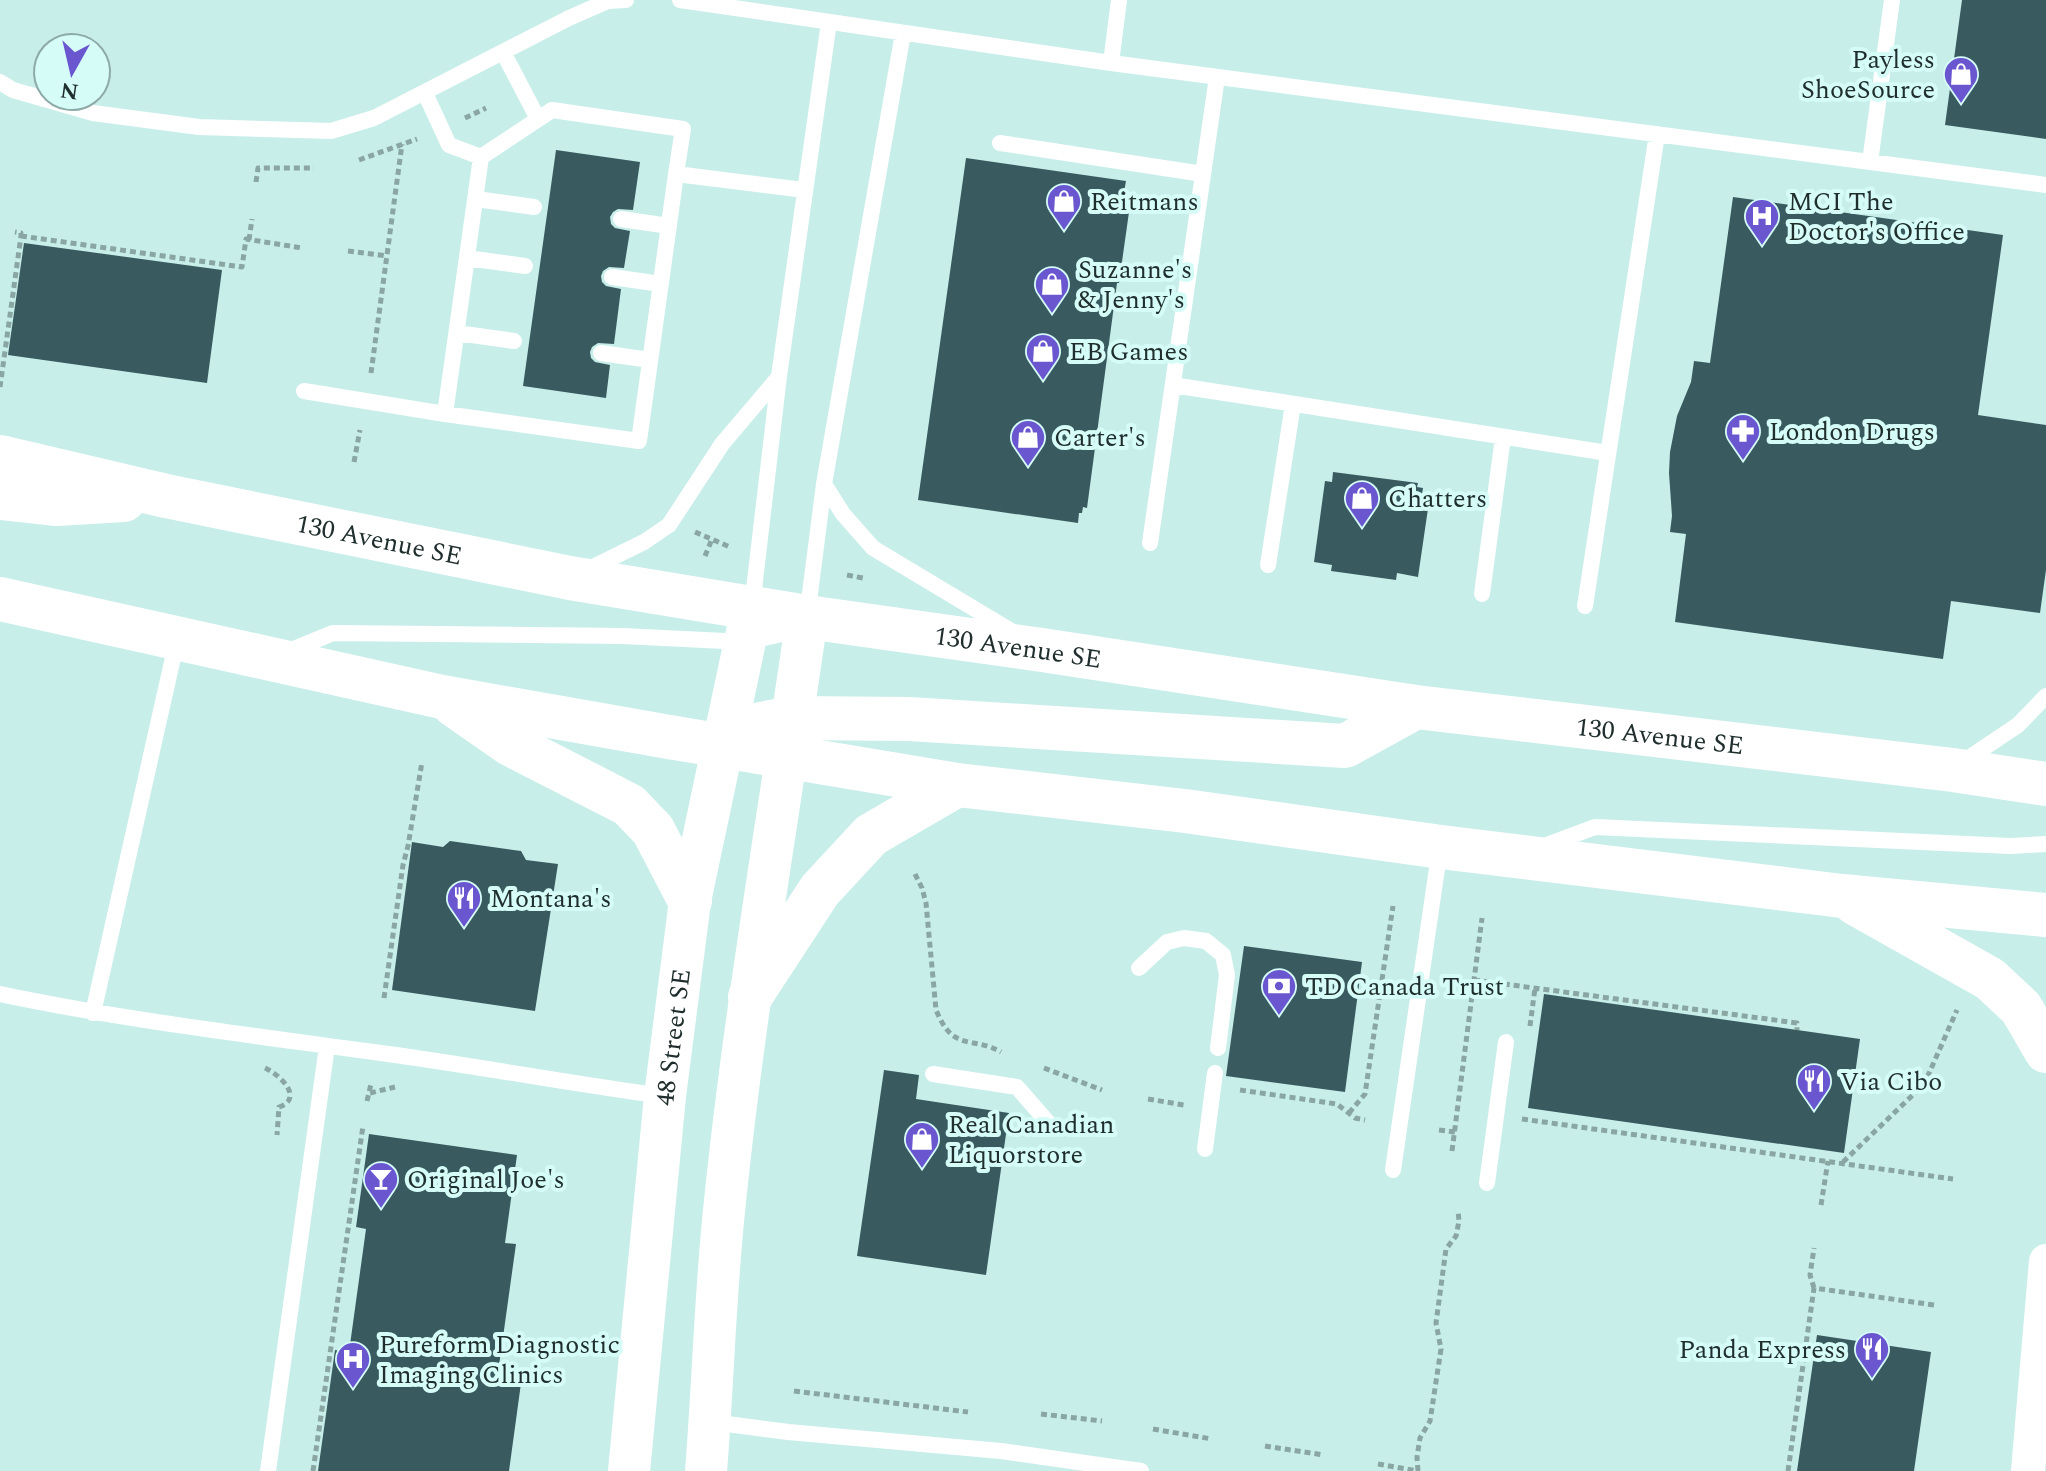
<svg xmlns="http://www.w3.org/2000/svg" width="2046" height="1471" viewBox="0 0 2046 1471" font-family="Spectral,serif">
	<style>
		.building { fill: #395b60 }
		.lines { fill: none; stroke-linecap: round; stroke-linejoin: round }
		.path { stroke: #89a6a3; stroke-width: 5; stroke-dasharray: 6 4; stroke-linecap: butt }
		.service { stroke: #fff; stroke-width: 16 }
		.minor { stroke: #fff; stroke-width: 34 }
		.tertiary { stroke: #fff; stroke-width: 42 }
		.secondary { stroke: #fff; stroke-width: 44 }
		.labels { text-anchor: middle; stroke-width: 8; stroke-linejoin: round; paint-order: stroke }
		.poi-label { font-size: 26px; fill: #202f2e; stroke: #d5fcf7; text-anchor: start }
		.street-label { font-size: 26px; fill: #202f2e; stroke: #d5fcf7 }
	</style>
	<rect width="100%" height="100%" fill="#c8eeea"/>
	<path class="building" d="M1962,0H2046V139L1945,125Z
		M556,150L640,162L633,210L618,209L613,212L610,217L611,224L615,228L630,231L624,268L609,267L603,271L601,276L602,282L606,286L621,289L614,344L598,343L592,347L590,352L591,358L595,362L610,365L606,398L523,386Z
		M966,158L1126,181L1123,198H1126L1125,204L1130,205L1119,283H1117L1087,508L1083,507L1082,513H1079L1078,523L918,500Z
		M1733,197L2003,235L1978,415L2046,425V570L2040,613L1951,601L1943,659L1675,622L1686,534L1670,532L1672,516L1669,473L1670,452L1677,416L1691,382L1694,361L1710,363Z
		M24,243L222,270L207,383L8,355Z
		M1333,472L1418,483L1417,487L1423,488L1422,494L1430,495L1418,577L1397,573L1396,580L1331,571L1332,565L1314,562L1325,481L1332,482Z
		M450,841L521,851L526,860L558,864L535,1011L392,990L412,842L443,847Z
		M1244,946L1362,962L1345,1092L1226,1076Z
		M1544,994L1860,1039L1844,1153L1528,1108Z
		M884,1070L919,1075L916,1099L1009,1113L986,1275L857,1256Z
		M369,1134L517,1155L505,1243L516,1244L498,1373L522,1376L509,1471H318L335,1350L349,1352L366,1229L356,1227Z
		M1817,1335L1931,1352L1914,1471H1797Z"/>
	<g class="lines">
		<path class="path" d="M465,118L486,108
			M359,160L417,139
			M256,182L258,168H314
			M21,236L242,267L246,239L302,248
			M249,240L252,219
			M348,251L387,256
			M371,373L402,144
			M0,387L21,236V233L15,232
			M354,462L360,430
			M695,532L730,547
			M705,556L712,539
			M847,575L863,578
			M915,874L922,888L926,903L936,1010C954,1053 970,1035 1001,1052
			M1474,980L1797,1023V1030
			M384,998L403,865L408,846L422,762
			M1530,1026L1535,988
			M265,1068C279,1074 305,1098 279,1107L277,1135
			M1044,1068L1102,1090
			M1240,1090L1337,1104L1355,1118L1365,1120
			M370,1093L395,1087
			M1148,1099L1184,1105
			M367,1101L371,1084
			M1349,1113L1365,1094L1393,906
			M1522,1119L1953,1179
			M1439,1130L1455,1132
			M1452,1151L1482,918
			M1843,1162L1918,1090L1926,1080L1957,1010
			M1821,1205L1828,1161
			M1814,1288L1810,1275L1814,1248
			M794,1391L968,1412
			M1041,1414L1102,1421
			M1153,1429L1212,1439
			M1265,1446L1324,1455
			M1378,1464L1418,1471
			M313,1471L363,1126
			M1418,1471L1417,1457L1420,1438L1430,1421L1441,1349L1436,1323L1446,1249L1456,1236L1459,1221L1458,1210
			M1788,1471L1814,1288L1934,1305"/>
		<path class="service" d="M680,0L1111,63L1119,0
			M503,52L538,119
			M1111,63L2046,185
			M0,82L13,90L93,113L199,127L331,131L374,118L569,18L608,1L626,0
			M425,93L449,145L481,157
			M1000,143L1203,174
			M1870,162L1892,0
			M676,174L683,129L552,110L481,157L445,414L639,441L676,174L804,190
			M476,199L534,207
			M621,219L669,226
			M467,258L525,266
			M612,277L661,284
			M457,333L514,341
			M601,353L650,360
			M1173,385L1608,453
			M304,391L445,414
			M824,484L843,514L873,548L1013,632
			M1150,543L1217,77
			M1268,565L1293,404
			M587,570L644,542L669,525L722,444L778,378
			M1482,594L1503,437
			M752,606L779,376L829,22
			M1585,606L1657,134
			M289,651L333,633L623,636L745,642L778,635L807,617L824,484L903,33
			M1963,762L2018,725L2046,696
			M1544,846L1595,827L2010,846L2046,844
			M1139,968L1167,942L1184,938L1206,941L1223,955L1227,975L1218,1048
			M0,994C124,1020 249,1035 374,1052C471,1065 567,1083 663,1096
			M93,1013L177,640
			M933,1074L1017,1087L1051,1126
			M1205,1149L1215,1073
			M1393,1170L1440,848
			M1487,1183L1506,1042
			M712,1422L788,1432L1001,1451L1141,1471
			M268,1471L327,1046"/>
		<path class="minor" d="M2028,1471L2046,1261"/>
		<g class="tertiary">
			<path id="s1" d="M629,1471L665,1096L690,901L752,608"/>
			<path d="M706,1471C713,1384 715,1297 724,1211C744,1012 779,815 807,617"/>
		</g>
		<g class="secondary">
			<path id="s2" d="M0,457L166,496L570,578L807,617L1042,650L1416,707L1953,770L2046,784"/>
			<path d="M0,498L57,504L124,500"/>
			<path d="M0,599L442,697L669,737L957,785L1185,811L1441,847L1842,896L2046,915"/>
			<path d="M454,705L510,744L629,805L653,830L690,901"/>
			<path d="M722,746L750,726L792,718L909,719L1345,746L1416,707"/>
			<path d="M1855,903L1990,979L2021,1008L2046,1051"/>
			<path d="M750,997L820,890L871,835L957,785"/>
		</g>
	</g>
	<defs>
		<g id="shop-pin" transform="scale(1.8)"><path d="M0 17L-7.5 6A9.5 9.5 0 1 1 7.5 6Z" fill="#6a57d0" stroke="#d5fcf7"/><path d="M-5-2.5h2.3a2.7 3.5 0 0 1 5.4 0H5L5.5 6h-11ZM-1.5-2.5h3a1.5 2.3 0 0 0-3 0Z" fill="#fff"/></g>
		<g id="hospital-pin" transform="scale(1.8)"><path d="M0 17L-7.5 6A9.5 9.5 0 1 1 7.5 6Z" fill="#6a57d0" stroke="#d5fcf7"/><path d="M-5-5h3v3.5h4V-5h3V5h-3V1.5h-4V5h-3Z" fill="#fff"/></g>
		<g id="pharmacy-pin" transform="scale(1.8)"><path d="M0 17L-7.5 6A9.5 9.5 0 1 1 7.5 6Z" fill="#6a57d0" stroke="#d5fcf7"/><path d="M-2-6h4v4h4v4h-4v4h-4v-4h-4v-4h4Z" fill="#fff"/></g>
		<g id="restaurant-pin" transform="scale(1.8)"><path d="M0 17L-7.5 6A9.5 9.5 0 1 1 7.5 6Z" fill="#6a57d0" stroke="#d5fcf7"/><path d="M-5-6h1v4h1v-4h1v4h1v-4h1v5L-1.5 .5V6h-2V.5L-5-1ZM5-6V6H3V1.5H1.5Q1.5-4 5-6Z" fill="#fff"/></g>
		<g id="bank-pin" transform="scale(1.8)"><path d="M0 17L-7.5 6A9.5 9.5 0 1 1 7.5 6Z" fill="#6a57d0" stroke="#d5fcf7"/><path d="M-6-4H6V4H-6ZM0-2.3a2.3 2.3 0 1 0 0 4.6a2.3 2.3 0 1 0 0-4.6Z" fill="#fff"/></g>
		<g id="bar-pin" transform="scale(1.8)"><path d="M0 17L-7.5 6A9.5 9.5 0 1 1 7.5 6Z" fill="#6a57d0" stroke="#d5fcf7"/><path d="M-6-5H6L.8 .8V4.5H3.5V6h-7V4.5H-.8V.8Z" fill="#fff"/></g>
	</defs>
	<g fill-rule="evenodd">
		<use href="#shop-pin" x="1961" y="74"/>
		<use href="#shop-pin" x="1064" y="201"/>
		<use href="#hospital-pin" x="1762" y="216"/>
		<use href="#shop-pin" x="1052" y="284"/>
		<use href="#shop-pin" x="1043" y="351"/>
		<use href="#pharmacy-pin" x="1743" y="431"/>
		<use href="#shop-pin" x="1028" y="437"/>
		<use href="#shop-pin" x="1362" y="498"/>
		<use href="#restaurant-pin" x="464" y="898"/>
		<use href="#bank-pin" x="1279" y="986"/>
		<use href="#restaurant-pin" x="1814" y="1081"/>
		<use href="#shop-pin" x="922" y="1139"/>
		<use href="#bar-pin" x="381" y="1179"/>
		<use href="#restaurant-pin" x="1872" y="1349"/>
		<use href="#hospital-pin" x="353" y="1359"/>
	</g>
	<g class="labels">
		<g class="poi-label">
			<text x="1935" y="68" text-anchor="end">Payless<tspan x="1935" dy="30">ShoeSource</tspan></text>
			<text x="1090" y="210">Reitmans</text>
			<text x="1788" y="210">MCI The<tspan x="1788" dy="30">Doctor's Office</tspan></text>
			<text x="1078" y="278">Suzanne's<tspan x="1078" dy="30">&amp; Jenny's</tspan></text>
			<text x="1069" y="360">EB Games</text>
			<text x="1769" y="440">London Drugs</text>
			<text x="1054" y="446">Carter's</text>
			<text x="1388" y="507">Chatters</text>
			<text x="490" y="907">Montana's</text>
			<text x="1305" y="995">TD Canada Trust</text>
			<text x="1840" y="1090">Via Cibo</text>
			<text x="948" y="1133">Real Canadian<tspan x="948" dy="30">Liquorstore</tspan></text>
			<text x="407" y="1188">Original Joe's</text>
			<text x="379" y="1353">Pureform Diagnostic<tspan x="379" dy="30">Imaging Clinics</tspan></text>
			<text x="1846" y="1358" text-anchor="end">Panda Express</text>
		</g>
		<g class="street-label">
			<text dy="9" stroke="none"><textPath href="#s2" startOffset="388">130 Avenue SE</textPath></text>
			<text dy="9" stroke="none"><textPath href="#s2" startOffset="1036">130 Avenue SE</textPath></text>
			<text dy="9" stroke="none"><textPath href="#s2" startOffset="1684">130 Avenue SE</textPath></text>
			<text dy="9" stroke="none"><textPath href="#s1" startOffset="436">48 Street SE</textPath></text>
		</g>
	</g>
	<g transform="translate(72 72) rotate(188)"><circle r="38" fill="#d5fcf7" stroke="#8daaa7" stroke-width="2"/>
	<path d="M0-6L14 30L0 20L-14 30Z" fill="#6a57d0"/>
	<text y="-12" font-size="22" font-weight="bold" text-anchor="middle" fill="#202f2e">N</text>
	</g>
</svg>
